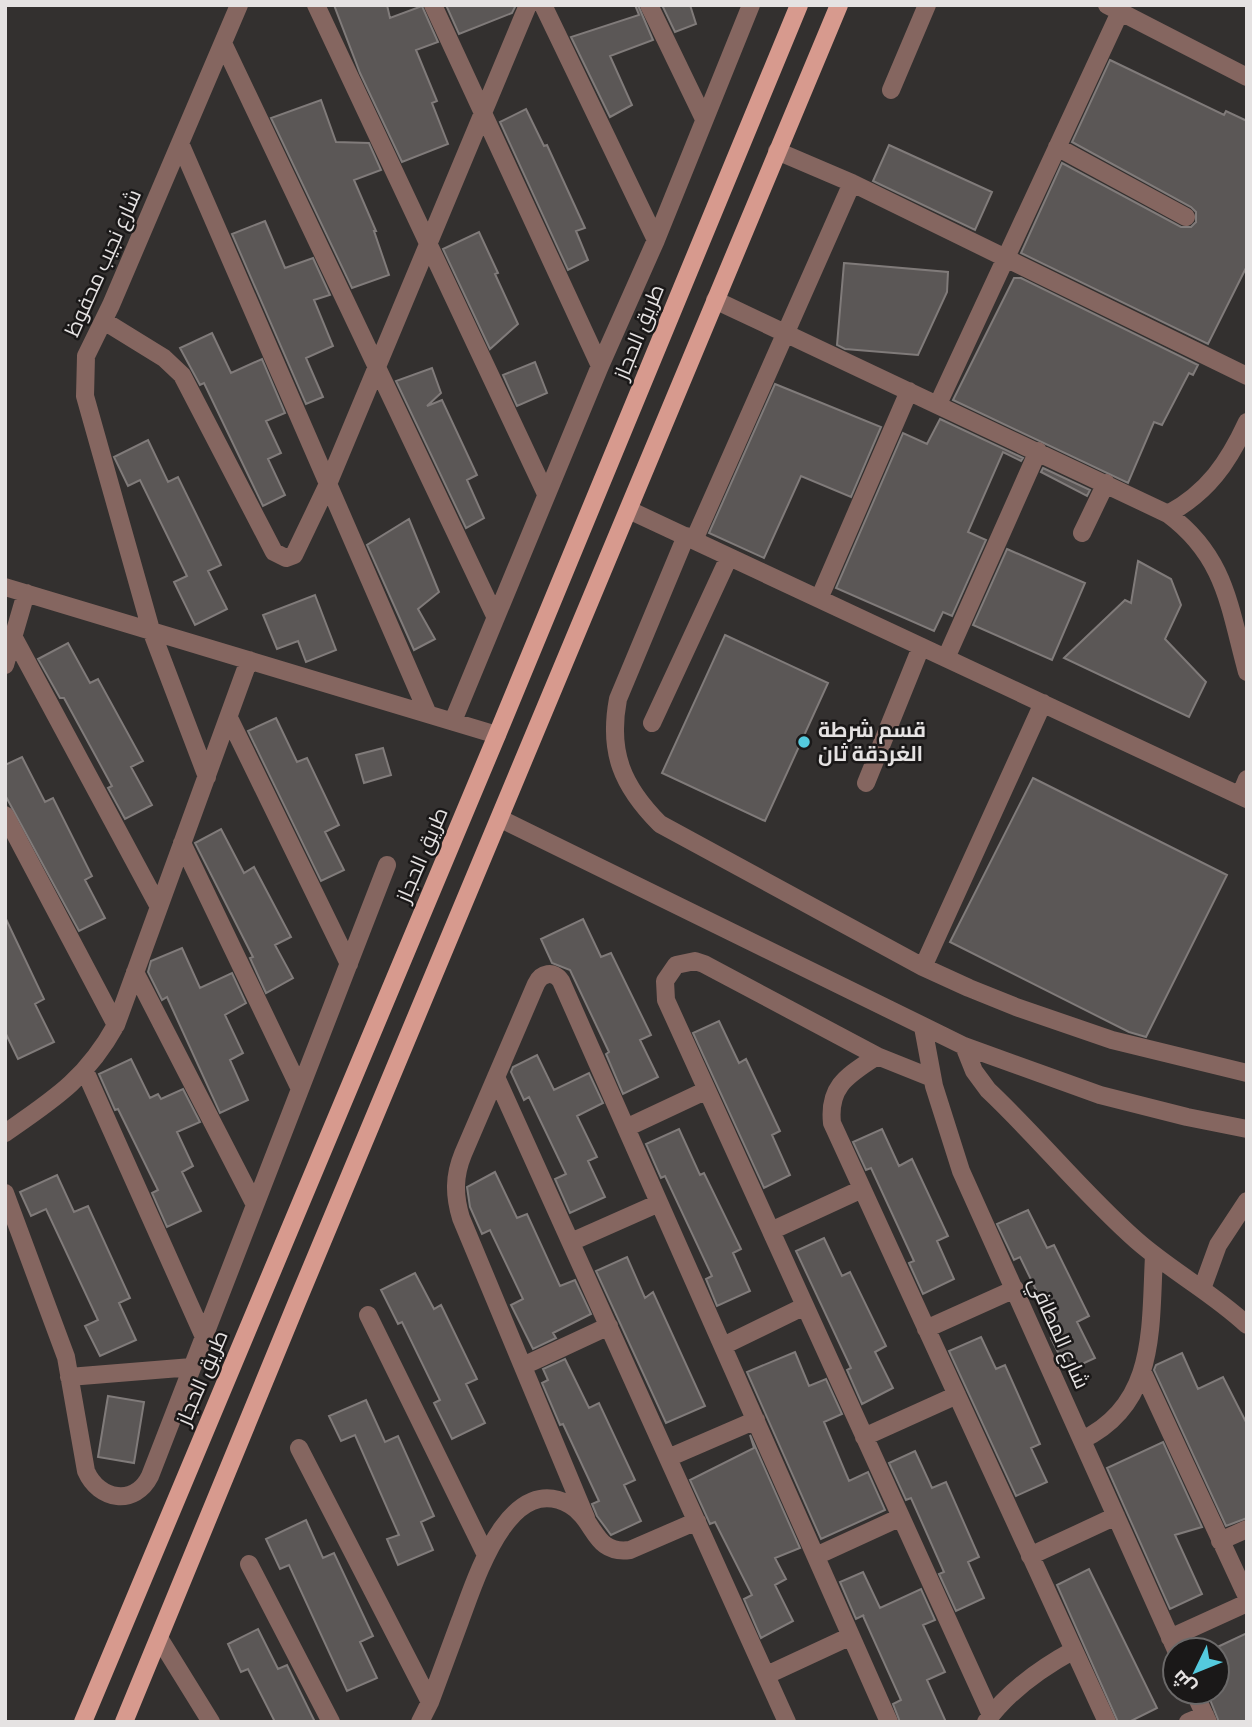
<svg xmlns="http://www.w3.org/2000/svg" width="1252" height="1727" viewBox="0 0 1252 1727" font-family="Barlow,Cairo,sans-serif">
	<style>
		.building { fill: #5b5756; stroke: #807b7a; stroke-width: 2 }
		.lines { fill: none; stroke-linecap: round; stroke-linejoin: round }
		.minor { stroke: #856660; stroke-width: 18 }
		.major { stroke: #d79a8e; stroke-width: 18 }
		.poi-dot { fill: #54cade; stroke: #1a1818; stroke-width: 2.5 }
		.labels { text-anchor: middle; stroke-width: 5; stroke-linejoin: round; paint-order: stroke }
		.street-label { font-size: 21px; fill: #e5e2e2; stroke: #1a1818 }
		.poi-label { font-size: 21px; font-weight: bold; fill: #e5e2e2; stroke: #1a1818; text-anchor: start }
	</style>
	<rect width="100%" height="100%" fill="#33302f"/>
	<path class="building" d="M334,5H387L390,18L422,6L438,42L416,50L437,101L432,103L448,144L402,162L360,73Z
		M446,5H516L512,13L459,34Z
		M635,5H638L653,40L610,56L632,105L610,117L571,37L639,15Z
		M662,5H690L696,24L675,32Z
		M1110,60L1224,115L1226,111L1247,121V266L1208,344L1021,253L1062,163L1181,227H1191L1196,222V212L1191,207L1072,142Z
		M321,100L336,142L369,143L381,170L354,180L376,231H374L389,275L352,288L271,118Z
		M526,109L544,146L547,145L585,228L576,231L588,260L568,270L500,122Z
		M889,145L992,192L975,230L873,181Z
		M265,221L285,268L313,258L330,295L314,300L333,346L306,358L323,397L306,404L232,234Z
		M479,232L498,273L495,274L518,324L490,349L443,249Z
		M844,263L948,272L947,292L918,355L845,349L837,345Z
		M1014,278H1021L1198,365L1193,375L1189,373L1162,425L1154,422L1128,483L953,400Z
		M212,333L231,373L262,359L285,413L266,421L281,453L268,459L285,495L263,506L204,383L200,385L180,348Z
		M535,362L547,393L517,406L503,375Z
		M432,368L441,393L427,406L442,400L477,475L467,480L484,518L466,528L396,381Z
		M775,384L881,427L851,497L801,476L764,558L709,533Z
		M940,419L1023,458L1021,461L1003,452L968,532L986,540L952,616L943,612L934,631L836,588L903,433L927,444Z
		M148,440L168,482L178,477L221,565L208,571L227,609L195,625L174,582L187,576L140,480L128,486L114,457Z
		M1043,468L1090,490L1087,496L1041,472Z
		M409,519L439,592L418,609L435,639L414,650L367,545Z
		M1007,549L1085,583L1052,660L973,625Z
		M1138,561L1171,579L1181,605L1165,639L1206,682L1189,717L1064,658L1125,600L1131,603Z
		M315,595L336,650L306,662L298,641L277,649L263,615Z
		M725,635L828,683L765,821L662,773Z
		M68,643L90,683L98,679L143,761L131,767L152,805L125,819L108,788L112,786L64,698H60L38,659Z
		M276,718L297,762L307,758L339,825L325,832L344,870L321,881L248,731Z
		M383,748L391,775L364,783L356,755Z
		M22,757L45,802L53,798L92,876L85,880L105,918L79,931L5,795V765Z
		M1033,778L1227,875L1146,1037L1129,1032L950,942Z
		M221,829L244,873L254,867L291,937L275,945L293,978L266,993L250,958L253,957L195,843Z
		M5,917L44,999L35,1004L54,1042L18,1059L5,1032Z
		M583,919L601,957L611,953L651,1035L640,1040L658,1077L623,1094L606,1054L609,1052L570,970L552,963L541,939Z
		M182,948L200,988L232,973L246,1003L225,1015L243,1053L230,1060L248,1100L220,1113L167,997L162,1000L148,972L151,961Z
		M719,1021L739,1063L746,1059L780,1131L772,1135L790,1175L764,1188L693,1033Z
		M537,1055L554,1090L589,1073L603,1103L577,1116L597,1157L588,1161L605,1197L570,1213L555,1179L566,1174L529,1097L524,1100L511,1072L513,1067Z
		M131,1059L150,1098L158,1094L161,1099L183,1089L200,1122L177,1132L193,1166L182,1172L201,1211L167,1227L152,1193L158,1190L118,1109L115,1110L99,1074Z
		M679,1129L700,1175L704,1173L741,1249L733,1253L750,1291L717,1306L706,1279L712,1276L665,1176L661,1178L646,1144Z
		M882,1129L899,1166L912,1159L948,1236L937,1241L954,1279L923,1294L909,1263L914,1261L871,1168L866,1170L853,1142Z
		M495,1172L517,1218L527,1214L560,1286L575,1280L591,1314L553,1333L556,1338L533,1349L511,1305L523,1299L490,1230L482,1234L470,1207L467,1187Z
		M57,1175L74,1212L88,1206L130,1298L119,1303L136,1340L100,1356L85,1326L98,1320L46,1209L31,1216L20,1192Z
		M1028,1210L1047,1248L1054,1245L1089,1316L1077,1322L1095,1358L1067,1371L1051,1338L1058,1335L1020,1257L1014,1260L997,1224Z
		M824,1238L842,1276L850,1272L886,1346L875,1352L893,1388L862,1404L847,1370L851,1368L796,1251Z
		M627,1257L645,1298L653,1292L705,1406L666,1423L596,1271Z
		M415,1273L434,1309L441,1305L477,1379L466,1384L485,1423L452,1439L434,1403L440,1400L402,1322L398,1324L381,1290Z
		M981,1337L996,1369L1005,1365L1040,1444L1031,1448L1047,1482L1016,1496L949,1351Z
		M795,1352L809,1386L826,1379L842,1414L824,1422L849,1481L868,1472L885,1510L821,1539L747,1372Z
		M1182,1353L1198,1389L1223,1377L1247,1424V1518L1226,1526L1154,1370L1156,1365Z
		M565,1359L589,1408L599,1403L635,1480L624,1485L641,1521L611,1535L597,1516L592,1504L599,1501L563,1424L560,1425L542,1383L548,1380L543,1369Z
		M108,1396L144,1402L134,1463L98,1457Z
		M366,1400L385,1442L398,1436L434,1516L421,1522L433,1550L398,1565L387,1539L399,1535L355,1435L341,1441L329,1416Z
		M750,1435L800,1548L775,1558L786,1579L775,1585L793,1621L761,1638L744,1599L752,1595L715,1522L710,1524L690,1480L754,1448Z
		M1163,1442L1202,1527L1175,1535L1202,1594L1170,1609L1107,1468Z
		M915,1451L932,1488L946,1482L979,1557L968,1562L984,1598L956,1611L939,1574L944,1572L911,1498L906,1500L889,1463Z
		M306,1520L323,1558L334,1553L373,1636L360,1642L377,1678L347,1691L289,1565L280,1569L266,1539Z
		M1089,1569L1157,1708L1129,1722H1118L1057,1585Z
		M863,1572L880,1608L921,1589L935,1620L923,1625L945,1672L927,1680L946,1722H900L893,1704L901,1700L863,1616L864,1615L856,1619L840,1582Z
		M258,1629L278,1669L287,1665L315,1722H275L248,1669L241,1672L228,1644Z
		M1247,1633V1722H1219L1207,1692H1217V1650H1211Z"/>
	<g class="lines">
		<path class="minor" d="M316,5L546,494
			M433,5L600,366
			M543,5L656,240
			M649,5L704,119
			M1107,5L1247,77
			M223,43L495,616
			M891,90L927,5
			M180,143L428,714
			M1057,147L1186,217
			M777,151L852,183L1247,376
			M715,300L1168,514C1226,557 1229,607 1247,672
			M104,321L164,358L182,375L274,552L286,558L294,555L328,484L528,5
			M938,404L1120,12
			M629,510L1247,799
			M1168,514C1208,492 1228,463 1247,422
			M1082,533L1106,483
			M686,536L618,699C608,752 622,786 660,824L923,967L969,988L1016,1007L1112,1040L1247,1073
			M694,540L852,183
			M5,587L497,735
			M819,599L909,391
			M13,636L159,907
			M946,658L1038,451
			M5,665L26,593
			M229,718L349,964
			M453,721L600,366L656,240L751,5
			M652,723L729,557
			M207,777L151,630L85,396L86,356L111,305L239,5
			M866,783L921,647
			M1240,796L1247,779
			M5,815L116,1025
			M501,819L964,1046L1100,1095L1187,1117L1247,1129
			M182,843L300,1089
			M923,967L1043,703
			M135,972L255,1205
			M923,1027L934,1086L961,1171L1176,1650
			M964,1046L974,1071L988,1090C1039,1138 1083,1193 1136,1240C1171,1271 1213,1293 1247,1325
			M877,1056L704,964L695,961L676,965L665,981L666,1000L991,1715
			M85,1071L204,1337
			M496,1077L787,1722
			M932,1078L877,1056C849,1075 828,1085 832,1123L1107,1722
			M626,1128L707,1090
			M5,1133C54,1099 86,1079 116,1025L249,660
			M5,1193L66,1357L86,1471C99,1501 135,1506 150,1476L387,865
			M771,1231L862,1189
			M571,1242L659,1203
			M1202,1289L1218,1245L1247,1201
			M368,1315L485,1553
			M926,1329L1015,1289
			M723,1346L805,1306
			M523,1366L609,1326
			M1143,1373L1247,1597
			M69,1377L192,1367
			M864,1437L957,1395
			M1082,1440C1157,1404 1150,1328 1154,1256
			M299,1448L430,1702
			M668,1458L756,1420
			M586,1518L461,1218C454,1195 454,1176 463,1154L536,984C541,973 554,970 561,981L889,1722
			M1220,1541L1247,1529
			M816,1556L901,1517
			M1030,1556L1116,1516
			M249,1564L331,1722
			M159,1638L211,1722
			M1170,1638L1247,1603
			M767,1675L851,1636
			M1194,1692L1208,1722
			M420,1722L430,1702C440,1675 450,1648 460,1621C475,1582 508,1470 570,1505C596,1520 593,1555 630,1550L697,1521
			M986,1722C1009,1690 1041,1668 1074,1650
			M1188,1722L1205,1715"/>
		<path class="major" d="M83,1722L497,735L799,5
			M124,1722L297,1302L839,5"/>
	</g>
	<circle class="poi-dot" cx="804" cy="742" r="7"/>
	<g class="labels">
		<g class="street-label">
			<text transform="translate(103 263) rotate(-66)" y="7">شارع نجيب محفوظ</text>
			<text transform="translate(639 332) rotate(-68)" y="7">طريق الحجاز</text>
			<text transform="translate(422 855) rotate(-67)" y="7">طريق الحجاز</text>
			<text transform="translate(1059 1333) rotate(66)" y="7">شارع المطافي</text>
			<text transform="translate(202 1378) rotate(-67)" y="7">طريق الحجاز</text>
		</g>
		<g class="poi-label">
			<text x="818" y="737">قسم شرطة<tspan x="818" dy="24">الغردقة ثان</tspan></text>
		</g>
	</g>
	<rect width="1252" height="1727" fill="none" stroke="#e5e2e2" stroke-width="14"/>
	<g transform="translate(1196 1671) rotate(227)"><circle r="33" fill="#1a1818" stroke="#6b6969" stroke-width="2"/>
	<path d="M0-5L12 26L0 18L-12 26Z" fill="#54cade"/>
	<text y="-10" font-size="19" font-weight="bold" text-anchor="middle" fill="#e5e2e2">ش</text>
	</g>
</svg>
